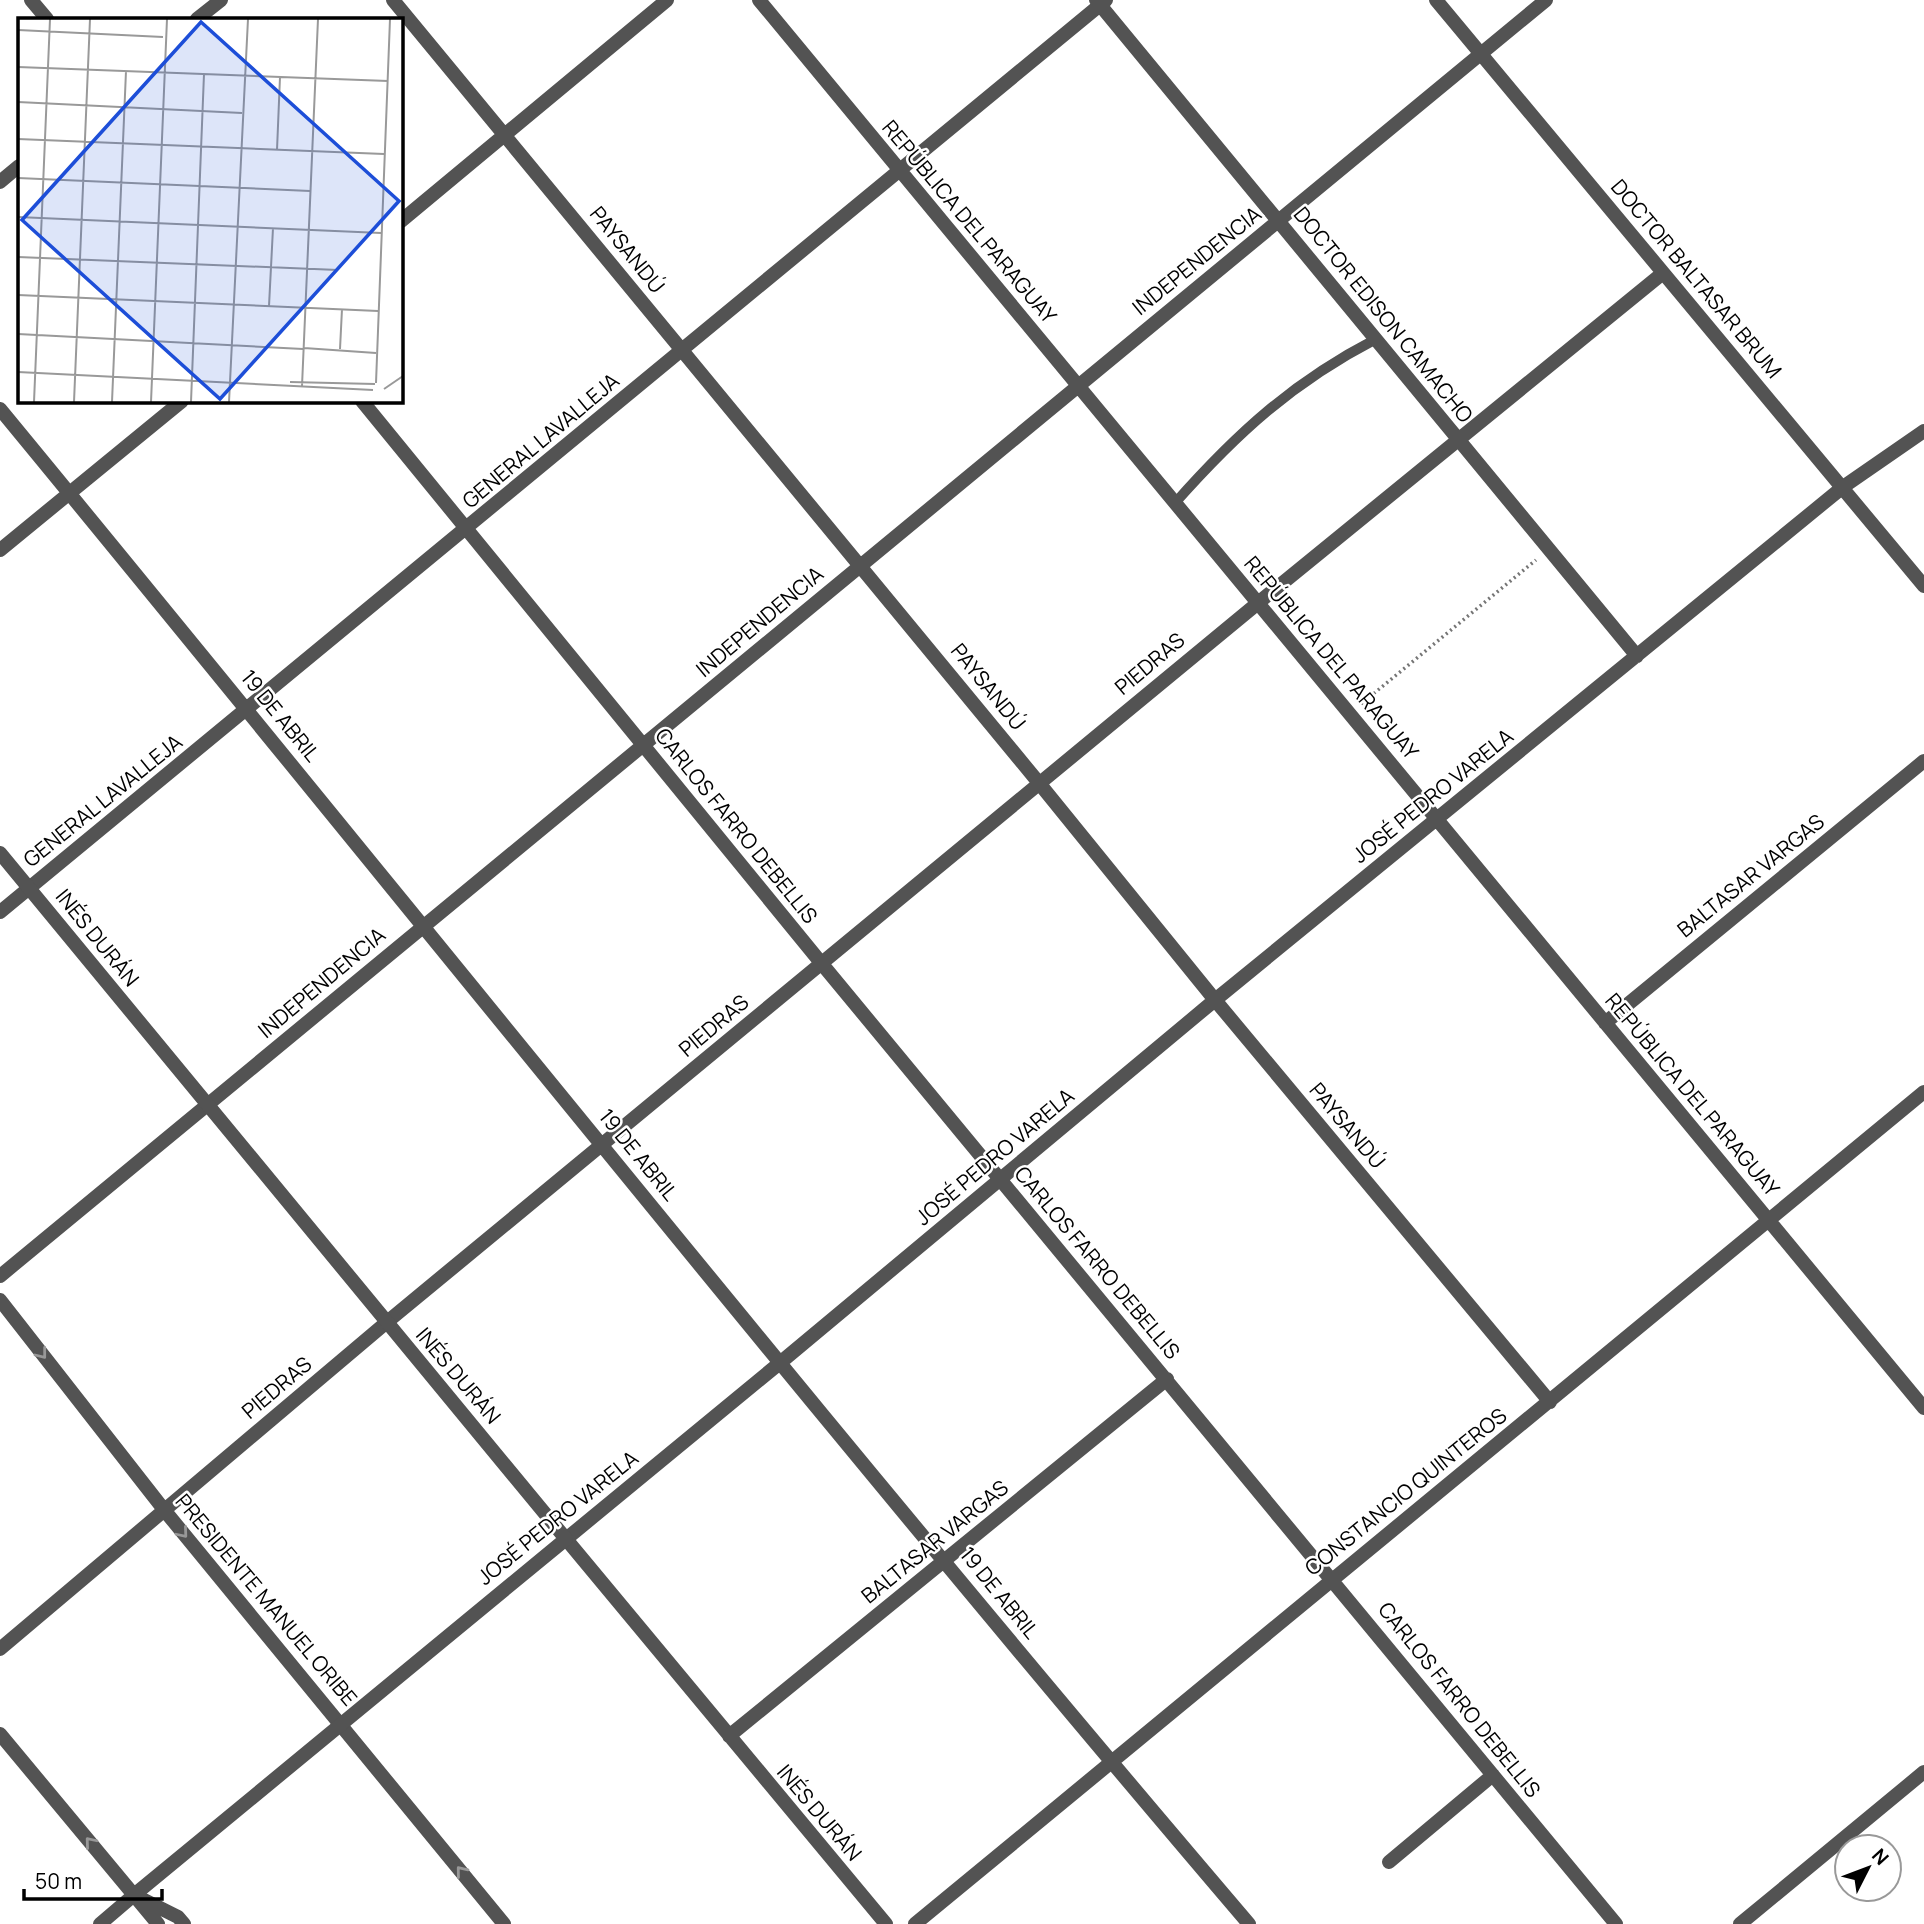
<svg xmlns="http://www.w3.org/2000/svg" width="1924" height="1924" viewBox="0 0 1924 1924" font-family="Manrope,sans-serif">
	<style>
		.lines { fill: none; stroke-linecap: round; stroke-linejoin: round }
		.path { stroke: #757575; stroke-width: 3.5; stroke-dasharray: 2 3.5; stroke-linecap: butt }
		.service { stroke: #535353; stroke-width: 10 }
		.minor { stroke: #535353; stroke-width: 14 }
		.tertiary { stroke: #535353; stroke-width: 14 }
		.oneway { stroke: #989898 }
		.labels { text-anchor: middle; stroke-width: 5; stroke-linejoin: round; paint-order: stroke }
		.street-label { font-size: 21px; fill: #000; stroke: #fff }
		.inset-road { fill: none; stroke: #999; stroke-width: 2 }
		.view { fill: #1d4ed8; fill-opacity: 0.15; stroke: #1d4ed8; stroke-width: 3.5 }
		.inset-edge { fill: none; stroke: #000; stroke-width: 3.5 }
	</style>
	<rect width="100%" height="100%" fill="#fff"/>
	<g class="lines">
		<path class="path" d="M1361,704L1536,560"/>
		<path class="service" d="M1175,503C1237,433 1293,382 1376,339"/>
		<path class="minor" d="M31,0L47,19
			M393,0L1039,783L1215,1000L1550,1402
			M759,0L1924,1408
			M1096,0L1637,656
			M1436,0L1924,586
			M197,19L221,0
			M0,182L19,166
			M401,221L667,0
			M362,401L822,964L1616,1924
			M0,409C416,914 824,1426 1249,1924
			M0,550L182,401
			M0,912L1106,0
			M1605,1023L1924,761
			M0,1276L1546,0
			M0,1300L165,1511L504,1924
			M0,1649L387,1322L1258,603L1663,273
			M729,1736L1167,1379
			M1389,1862L1493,1775
			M100,1924L134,1895
			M886,1924L566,1539L781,1362L1215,1000L1843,487L1924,431
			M915,1924L1924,1092
			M1740,1924L1924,1772"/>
		<path class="tertiary" d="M0,853L566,1539L134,1895
			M0,1734L158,1924
			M138,1897L178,1917L184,1924"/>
	</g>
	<defs><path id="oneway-chevron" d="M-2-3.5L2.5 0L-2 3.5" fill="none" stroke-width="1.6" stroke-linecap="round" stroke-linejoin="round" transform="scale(1.75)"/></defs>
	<g class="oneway">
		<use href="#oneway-chevron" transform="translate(42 1354) rotate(52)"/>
		<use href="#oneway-chevron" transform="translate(183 1533) rotate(50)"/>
		<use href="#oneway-chevron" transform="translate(90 1842) rotate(-130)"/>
		<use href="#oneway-chevron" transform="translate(461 1871) rotate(-129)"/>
	</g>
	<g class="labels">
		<g class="street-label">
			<text transform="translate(969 222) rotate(50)" y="7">REPÚBLICA DEL PARAGUAY</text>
			<text transform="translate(627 250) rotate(51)" y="7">PAYSANDÚ</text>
			<text transform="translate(1197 261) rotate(-39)" y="7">INDEPENDENCIA</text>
			<text transform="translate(1696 279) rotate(50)" y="7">DOCTOR BALTASAR BRUM</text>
			<text transform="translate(1383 315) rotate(51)" y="7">DOCTOR EDISON CAMACHO</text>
			<text transform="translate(541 441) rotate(-40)" y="7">GENERAL LAVALLEJA</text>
			<text transform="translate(760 622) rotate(-40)" y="7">INDEPENDENCIA</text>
			<text transform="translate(1331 658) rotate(50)" y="7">REPÚBLICA DEL PARAGUAY</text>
			<text transform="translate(1150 664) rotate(-40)" y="7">PIEDRAS</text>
			<text transform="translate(988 687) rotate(51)" y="7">PAYSANDÚ</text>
			<text transform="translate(280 716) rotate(51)" y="7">19 DE ABRIL</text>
			<text transform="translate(1433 796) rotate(-39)" y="7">JOSÉ PEDRO VARELA</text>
			<text transform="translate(103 801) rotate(-39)" y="7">GENERAL LAVALLEJA</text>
			<text transform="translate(736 826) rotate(51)" y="7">CARLOS FARRO DEBELLIS</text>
			<text transform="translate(1751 876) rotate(-39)" y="7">BALTASAR VARGAS</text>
			<text transform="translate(97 938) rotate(51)" y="7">INÉS DURÁN</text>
			<text transform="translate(322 983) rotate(-40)" y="7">INDEPENDENCIA</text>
			<text transform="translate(714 1026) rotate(-40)" y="7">PIEDRAS</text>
			<text transform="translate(1692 1095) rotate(50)" y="7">REPÚBLICA DEL PARAGUAY</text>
			<text transform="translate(1347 1126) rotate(50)" y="7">PAYSANDÚ</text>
			<text transform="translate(638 1155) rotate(51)" y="7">19 DE ABRIL</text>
			<text transform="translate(995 1157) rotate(-40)" y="7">JOSÉ PEDRO VARELA</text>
			<text transform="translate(1097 1263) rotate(50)" y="7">CARLOS FARRO DEBELLIS</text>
			<text transform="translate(458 1376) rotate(50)" y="7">INÉS DURÁN</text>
			<text transform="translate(277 1388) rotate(-40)" y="7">PIEDRAS</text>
			<text transform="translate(1406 1492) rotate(-39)" y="7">CONSTANCIO QUINTEROS</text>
			<text transform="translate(558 1518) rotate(-39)" y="7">JOSÉ PEDRO VARELA</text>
			<text transform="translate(935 1542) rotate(-39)" y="7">BALTASAR VARGAS</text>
			<text transform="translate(999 1593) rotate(51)" y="7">19 DE ABRIL</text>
			<text transform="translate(266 1600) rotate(50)" y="7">PRESIDENTE MANUEL ORIBE</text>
			<text transform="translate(1459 1700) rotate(51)" y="7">CARLOS FARRO DEBELLIS</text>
			<text transform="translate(819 1813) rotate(50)" y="7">INÉS DURÁN</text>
		</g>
	</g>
	<g transform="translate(18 18)">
		<rect width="385" height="385" fill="#fff"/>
		<path class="inset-road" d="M0,12L145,19M0,49L370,63M0,84L224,95M0,121L366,136M259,132L262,59M0,160L292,173M0,199L363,215M0,239L320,252M0,277L360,293M251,288L255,210M0,316L285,331M286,330L358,335M322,331L324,291M0,354L355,372M272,364L357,366M358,365L372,1M284,368L300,1M366,371L385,358M16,384L32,1M56,384L72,1M94,384L108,53M133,384L149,1M173,384L186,56M211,384L230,1"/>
		<path class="view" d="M183,4L381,183L202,381L4,202Z"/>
		<rect width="385" height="385" class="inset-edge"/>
	</g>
	<g transform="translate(1868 1868) rotate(48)"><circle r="33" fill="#ffffff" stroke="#999999" stroke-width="2"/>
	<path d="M0-5L12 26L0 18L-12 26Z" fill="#000000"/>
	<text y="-10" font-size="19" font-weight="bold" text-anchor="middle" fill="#000000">N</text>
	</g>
	<path d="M24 1889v10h138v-10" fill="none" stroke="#000000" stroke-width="3.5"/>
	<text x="35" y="1889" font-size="21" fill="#000000" stroke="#ffffff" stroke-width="5" paint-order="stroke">50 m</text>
</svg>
